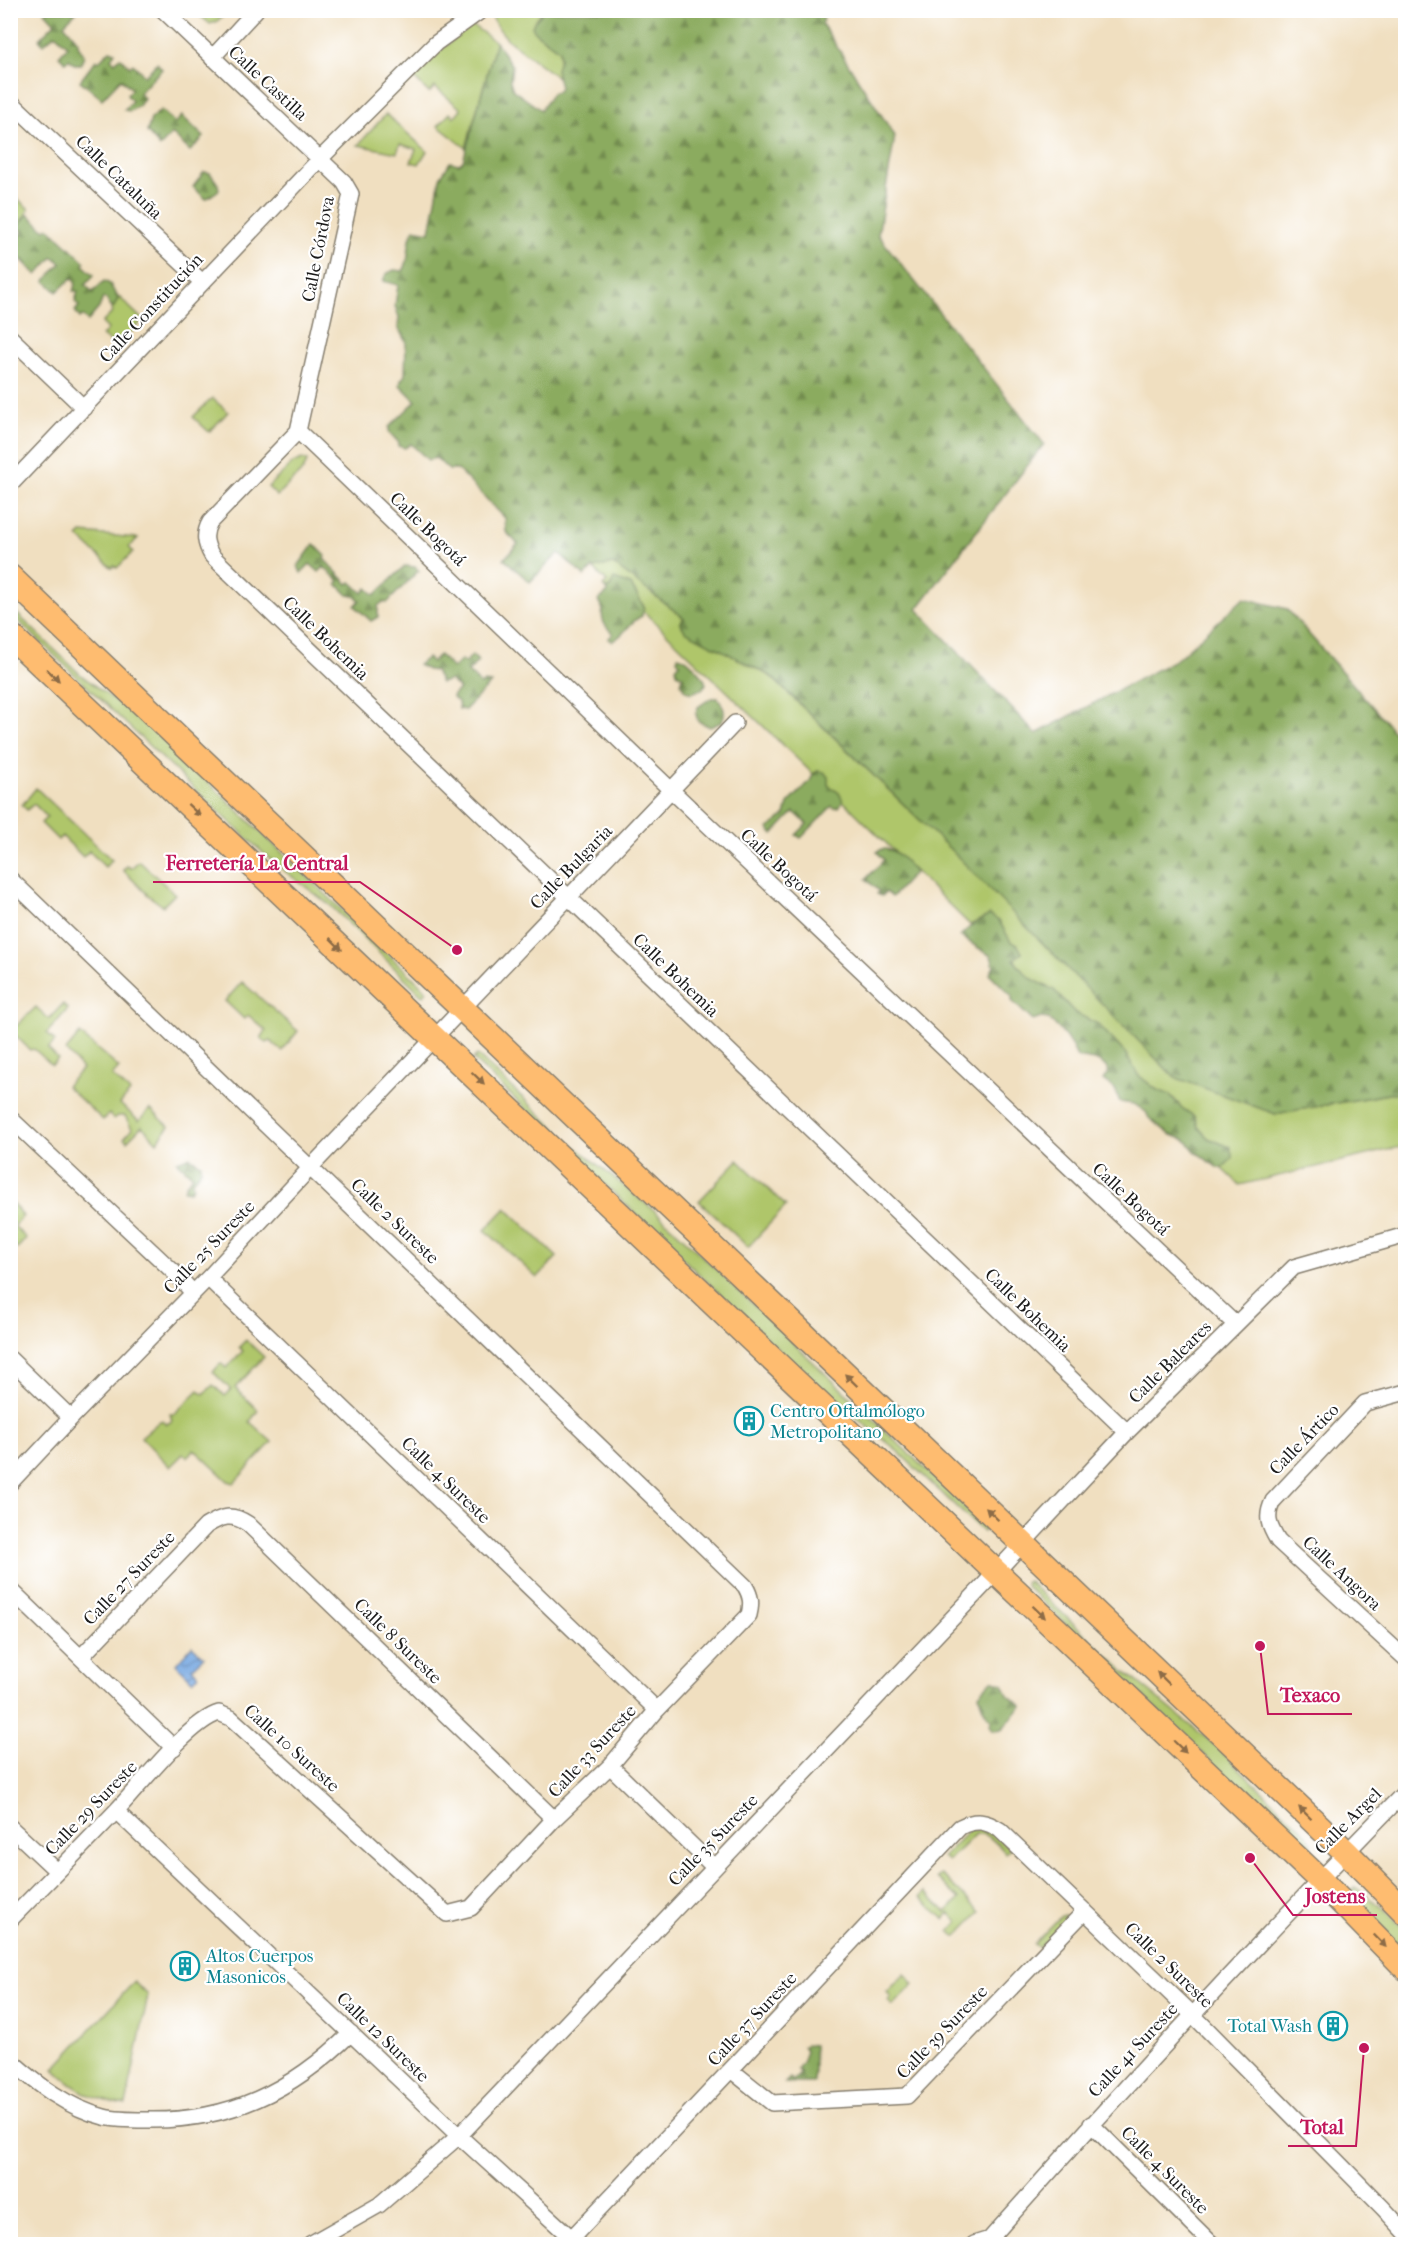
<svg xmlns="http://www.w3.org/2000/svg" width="1416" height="2255" viewBox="0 0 1416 2255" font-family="'IM FELL French Canon',serif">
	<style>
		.green { fill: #afc66b; stroke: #667144; stroke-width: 1.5 }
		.forest { fill: url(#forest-firs); stroke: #54643e; stroke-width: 1.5 }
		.water { fill: url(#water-waves); stroke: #49627e; stroke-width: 1.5 }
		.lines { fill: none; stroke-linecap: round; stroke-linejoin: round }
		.minor-casing { stroke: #867e6e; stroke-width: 18 }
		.primary-casing { stroke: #867e6e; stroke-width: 27 }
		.minor { stroke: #fff; stroke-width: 15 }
		.primary { stroke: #febc70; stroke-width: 24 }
		.oneway { fill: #8d6c46 }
		.labels { text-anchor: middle; stroke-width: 4.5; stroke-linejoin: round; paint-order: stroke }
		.street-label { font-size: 18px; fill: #1c1c1c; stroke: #fff }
		.culture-label { font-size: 18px; fill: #0d838f; stroke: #fff; text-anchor: start }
		.leader { fill: none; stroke: #c2185b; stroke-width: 2 }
		.callout-dot { fill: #c2185b; stroke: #fff; stroke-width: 2 }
		.callout-label { font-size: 20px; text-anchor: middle; font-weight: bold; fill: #c2185b; stroke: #fff; stroke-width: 4.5; stroke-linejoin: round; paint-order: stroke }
	</style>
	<defs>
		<pattern id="forest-firs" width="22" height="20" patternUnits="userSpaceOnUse" patternTransform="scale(1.5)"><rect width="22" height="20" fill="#8bab5f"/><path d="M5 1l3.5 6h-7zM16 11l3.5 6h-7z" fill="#718a4e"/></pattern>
		<pattern id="water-waves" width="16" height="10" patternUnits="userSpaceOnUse" patternTransform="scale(1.5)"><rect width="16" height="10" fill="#76a7e1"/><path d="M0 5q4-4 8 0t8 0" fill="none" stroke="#6087b6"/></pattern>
	</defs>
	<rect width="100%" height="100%" fill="#fff"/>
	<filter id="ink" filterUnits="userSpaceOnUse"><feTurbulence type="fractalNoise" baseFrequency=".0167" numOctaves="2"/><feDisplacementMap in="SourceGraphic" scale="12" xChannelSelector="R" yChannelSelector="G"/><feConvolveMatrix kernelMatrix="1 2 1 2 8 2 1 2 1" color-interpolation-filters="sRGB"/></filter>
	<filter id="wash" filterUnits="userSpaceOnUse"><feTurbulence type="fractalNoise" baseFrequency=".008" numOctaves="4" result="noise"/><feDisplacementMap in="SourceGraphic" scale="24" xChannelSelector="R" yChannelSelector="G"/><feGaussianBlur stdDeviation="1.35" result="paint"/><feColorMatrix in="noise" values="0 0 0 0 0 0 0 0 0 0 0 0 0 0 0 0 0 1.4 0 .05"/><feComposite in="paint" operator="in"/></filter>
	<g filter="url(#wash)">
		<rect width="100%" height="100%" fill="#f0dfc0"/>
		<path class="green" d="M493,10L542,11L534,22L535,32L559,50C561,60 556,67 557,77L508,40L496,25L490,12Z
			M194,11H228L216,22L210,24Z
			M472,25L496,42L466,148L438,126L450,113L454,117L461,109L435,87L429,93L414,78L439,51Z
			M386,114L427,151L419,164L411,162L416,149L400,144L397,153L358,145Z
			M10,192L29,209L19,225L11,221Z
			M116,294L143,320L117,346L102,336L108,329L102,323L113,312L110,306L114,307L118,299Z
			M212,398L228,412L209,432L193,417Z
			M302,459L307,461L304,469L277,496L268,487L293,463Z
			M82,533L138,538L129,547L133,552L117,568L114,565L112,568L78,537Z
			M613,564L684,618L680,623L686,631L770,676L952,851L1275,1114L1405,1091V1146L1240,1185L1222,1168L1232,1158L1230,1147L1208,1138L1198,1127L1195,1117L1182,1108L1170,1095L1157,1090L1138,1075L1125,1053L1098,1024L1075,1013L1054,990L1030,978L1017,964L1014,958L1022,953L1017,944L1011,942L999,921L984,918L970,925L843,801L839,793L828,785L818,771L813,774L642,610L644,607L631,585L610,588L608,592L603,586L607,582L593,568Z
			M10,607L80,674L158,734L427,991L423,996L331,906L274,863L204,798L11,614Z
			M36,788L112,860L105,867L89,851L83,857L62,836L58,840L41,823L47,817L34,804L27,810L22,805Z
			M139,861L175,894L163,906L149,896L123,870L127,866L131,868Z
			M242,982L298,1031L282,1051L270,1041L267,1043L261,1038L266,1031L248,1015L244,1019L225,1001Z
			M63,1004L68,1009L47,1033L55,1041L48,1049L58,1059L52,1065L34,1049L30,1050L11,1031L36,1007L49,1019Z
			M80,1034L119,1068L112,1076L130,1092L120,1104L139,1121L150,1109L169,1126L157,1142L142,1126L127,1141L124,1138L132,1129L125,1116H118L114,1119L109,1114L103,1120L66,1086L82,1069L66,1051Z
			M477,1055L572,1144L655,1211L986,1527L983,1532L893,1447L820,1389L473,1059Z
			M738,1160L786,1206L748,1247L699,1201Z
			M11,1202L23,1216L14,1226L26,1238L17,1249L13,1244L11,1246Z
			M506,1208L557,1257L537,1278L485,1230Z
			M246,1340L264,1357L235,1388L258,1410L250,1422L272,1442L234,1483L228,1481L194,1449L187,1457L183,1454L170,1467L141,1437L160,1421L163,1420L167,1424L172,1421L170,1414H174L199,1390L204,1394L213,1385L225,1396L231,1390L213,1372L221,1363L226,1368L243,1351L239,1347Z
			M1028,1581L1122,1669L1216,1746L1302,1829L1311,1841L1313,1848L1310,1849L1292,1838L1026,1586L1025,1583Z
			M979,1827L993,1833L1010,1849L1006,1853C996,1844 989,1832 975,1834L948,1861L943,1857L970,1829Z
			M941,1874L980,1912L956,1937L950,1931L958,1922L949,1913L944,1919L920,1897L925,1892L946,1912L959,1899L937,1878Z
			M1355,1887L1383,1908L1405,1930V1953L1365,1911L1352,1891Z
			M1065,1915V1921L1039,1948L1034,1944L1061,1916Z
			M905,1974L914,1984L893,2006L888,2001L891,1997L887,1992Z
			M134,1982L148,1995L126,2105C96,2101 74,2090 54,2069Z"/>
		<path class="forest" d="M46,11H77L64,24L78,41V45L84,55L81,64H74L69,59L65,62L59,56L68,46L55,34L44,44L39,39L55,23L45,12Z
			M539,11H825L822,24L895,136L878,235L1044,444L917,609L1036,734L1177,659L1244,598L1287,609L1399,737L1405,739V1091L1275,1114L1174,1077L952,851L771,676L685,631L680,623L684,618L613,564L593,568L584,576L559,553L530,582L504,559L518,544L506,532L505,518L458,470H449L436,458L428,460L411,444L405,448L398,446L399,443L389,432V427L416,401L400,385L401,380L405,375L406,343L398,327L399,317L395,306L398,285L383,281L386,274L394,270L403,271C412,257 405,244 414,229L430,232L440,178L450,162L459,164L463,161L496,42L512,66L510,81L513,90L541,110L552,93L558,91L560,88L556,69L560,58L559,50L535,32L532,27L534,22L541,14L542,11Z
			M110,50L115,52L111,59L115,62L120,57L130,67L133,64L145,76L157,63L162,69L139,93L144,98L139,106L130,111L124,110L132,101L127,95L132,89L121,79L102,99L80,81L96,60L98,62Z
			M161,110L175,123L182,116L204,137L190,151L172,134L160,147L147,132L151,119Z
			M204,172L210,173L218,184L219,190L206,199L193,187Z
			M28,214L45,230L48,227L85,262L83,265L94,275L85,285L93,292L104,281L110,284L118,299L114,307L110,306L106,299L103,298L99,308L88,321L82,316L80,318L75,311L79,306L75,302L78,291H73L76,284L72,278L57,292L45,281L61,263L53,257L37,275L11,250V246L23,232L15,225H19Z
			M314,544L326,556L324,559L348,584L351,582L363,593L367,588L375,595L405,566L415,567L419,571L417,572L387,603L383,602L378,606V617L371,621L355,606L360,600L354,596L348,595L337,584L339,581L324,567L319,572L310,564L301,573L298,566Z
			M614,579L631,585L644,607L642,616C629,621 625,636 612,641L608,639L613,634C606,627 600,621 603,610L598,601L608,592L606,588L610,587Z
			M439,655L453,668L461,660L465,663L472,655L478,661L468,672L481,685L484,682L491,683L465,710L459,709L458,702L452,696L459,689L450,680L441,683L435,671L428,670L418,665L427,658L432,662Z
			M678,656C688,657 704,676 706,684L702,689L692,693L686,691L681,684L683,676L677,673L676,668L680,663L677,660Z
			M711,698H718C724,707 726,712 722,722L710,727L698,721L696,714L698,707Z
			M818,771L824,772L828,777V785L839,793L843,801L839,807L834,808L832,806L801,838L796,835L807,824L794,812L773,834L771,833L769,828L785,815L788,804L810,781L813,774Z
			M882,849C897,848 905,862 915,872L892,897L886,892L882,896L877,894L879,891L866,879L884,860L877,852Z
			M990,915L999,921L1011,942L1017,944L1022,953L1014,959L1017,964L1030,978L1054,990L1075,1013L1098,1024L1125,1053L1138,1075L1157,1090L1170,1095L1182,1108L1195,1117L1198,1127L1208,1138L1230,1147L1233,1158L1222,1168H1218L1195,1151L1186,1140L1171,1135L1149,1118L1146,1112L1134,1104L1120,1102L1115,1089L1103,1080L1109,1071C1100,1058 1091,1060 1077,1057C1071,1042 1061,1030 1049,1019L1041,1018L1033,1021L1012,1001V996L990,974L994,966L991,956L960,936C971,925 976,922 990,915Z
			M189,1157L201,1164V1170L192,1182L193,1187L190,1191L184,1190L186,1184L193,1176L177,1161Z
			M992,1680L1003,1684L1008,1695L1022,1706L1002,1729L994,1730L990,1726L991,1719C985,1714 980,1702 979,1694Z
			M806,2044L814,2045V2083H785L790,2078L793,2081L801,2073L797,2069L802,2063L806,2051L803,2047Z"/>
		<path class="water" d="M192,1646L204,1657L192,1668L199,1675L193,1681L176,1664Z"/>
	</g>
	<g filter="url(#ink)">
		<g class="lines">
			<g class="minor-casing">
				<path id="minor" d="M163,10L344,182L351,194L298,431L210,522C203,534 205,544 212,556L1127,1432
					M212,58L256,10
					M10,101L202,282
					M10,337L84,408
					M298,431L671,790L1235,1324
					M10,485L320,159L436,43L482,10
					M10,879L745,1586C751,1596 752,1603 749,1615L657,1710L610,1766L554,1819L471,1908L447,1914L231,1718L219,1713C190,1721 139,1787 116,1811C82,1847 46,1883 10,1920
					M10,1118L179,1277L193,1293
					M208,1278L657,1710
					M10,1359L71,1418
					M1406,1392L1365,1403L1273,1501C1265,1517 1269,1526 1278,1541L1406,1659
					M10,1483L71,1418L208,1278L311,1167L735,723
					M10,1589L174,1748
					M81,1657L206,1526C222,1516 232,1513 248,1524L554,1819
					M610,1766L714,1867
					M116,1811L459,2136L578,2244
					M10,1827L57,1871
					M10,2060C37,2084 68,2108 104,2117C117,2120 132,2120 145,2120C229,2122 292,2091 351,2033
					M731,2070L772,2103L907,2096L1085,1911
					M1091,2124L1212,2244
					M310,2244L379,2205L459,2136L983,1586L1127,1432L1294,1267L1406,1235
					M566,2244L960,1827C976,1819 986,1821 1000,1830L1192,2014L1383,2208L1406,2233
					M974,2244L990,2239C1125,2086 1263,1937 1406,1791"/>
			</g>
			<g class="primary-casing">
				<path id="primary" d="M10,577L1346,1852L1406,1913
					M10,635L1319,1879L1406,1968"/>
			</g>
			<use href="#minor" class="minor"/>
			<use href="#primary" class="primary"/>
		</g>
		<defs><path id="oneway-solid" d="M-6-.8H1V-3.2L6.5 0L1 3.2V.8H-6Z" transform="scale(1.5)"/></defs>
		<g class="oneway">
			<use href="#oneway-solid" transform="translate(53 675) rotate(44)"/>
			<use href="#oneway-solid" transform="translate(194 810) rotate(43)"/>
			<use href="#oneway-solid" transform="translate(336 944) rotate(44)"/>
			<use href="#oneway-solid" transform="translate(478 1078) rotate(44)"/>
			<use href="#oneway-solid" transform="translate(851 1380) rotate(-136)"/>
			<use href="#oneway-solid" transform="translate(992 1514) rotate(-136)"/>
			<use href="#oneway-solid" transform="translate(1039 1612) rotate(44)"/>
			<use href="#oneway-solid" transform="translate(1163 1678) rotate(-136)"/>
			<use href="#oneway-solid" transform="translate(1180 1747) rotate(44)"/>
			<use href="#oneway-solid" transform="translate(1305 1813) rotate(-136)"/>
			<use href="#oneway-solid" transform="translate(1380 1941) rotate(46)"/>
		</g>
	</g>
	<defs>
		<g id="building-ring" transform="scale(1.5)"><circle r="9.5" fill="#fff" stroke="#0f9aa8" stroke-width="1.5"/><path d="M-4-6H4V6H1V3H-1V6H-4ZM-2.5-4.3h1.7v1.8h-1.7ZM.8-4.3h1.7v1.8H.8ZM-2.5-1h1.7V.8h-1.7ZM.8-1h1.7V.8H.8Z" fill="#0f9aa8"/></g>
	</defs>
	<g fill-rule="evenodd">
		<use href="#building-ring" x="749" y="1421"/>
		<use href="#building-ring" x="185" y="1966"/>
		<use href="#building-ring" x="1333" y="2026"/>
	</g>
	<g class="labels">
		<g class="street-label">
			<text transform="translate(268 83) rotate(43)" y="6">Calle Castilla</text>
			<text transform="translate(119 177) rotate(44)" y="6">Calle Cataluña</text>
			<text transform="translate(318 249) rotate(-79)" y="6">Calle Córdova</text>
			<text transform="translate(151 308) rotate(-47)" y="6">Calle Constitución</text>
			<text transform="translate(428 529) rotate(44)" y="6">Calle Bogotá</text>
			<text transform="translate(326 638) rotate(44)" y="6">Calle Bohemia</text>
			<text transform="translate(779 865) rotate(43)" y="6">Calle Bogotá</text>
			<text transform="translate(571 867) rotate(-46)" y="6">Calle Bulgaria</text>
			<text transform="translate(676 975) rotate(44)" y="6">Calle Bohemia</text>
			<text transform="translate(1131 1199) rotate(43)" y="6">Calle Bogotá</text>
			<text transform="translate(395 1221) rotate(44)" y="6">Calle 2 Sureste</text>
			<text transform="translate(209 1247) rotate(-46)" y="6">Calle 25 Sureste</text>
			<text transform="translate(1028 1310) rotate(44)" y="6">Calle Bohemia</text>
			<text transform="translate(1170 1362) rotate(-45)" y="6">Calle Baleares</text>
			<text transform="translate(1304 1439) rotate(-46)" y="6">Calle Ártico</text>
			<text transform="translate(446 1480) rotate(44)" y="6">Calle 4 Sureste</text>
			<text transform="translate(1342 1573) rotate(43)" y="6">Calle Angora</text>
			<text transform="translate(129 1578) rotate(-46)" y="6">Calle 27 Sureste</text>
			<text transform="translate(398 1641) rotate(44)" y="6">Calle 8 Sureste</text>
			<text transform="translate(292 1748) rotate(42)" y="6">Calle 10 Sureste</text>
			<text transform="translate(592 1751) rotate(-47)" y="6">Calle 33 Sureste</text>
			<text transform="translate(91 1808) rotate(-46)" y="6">Calle 29 Sureste</text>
			<text transform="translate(1348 1821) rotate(-45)" y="6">Calle Argel</text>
			<text transform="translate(713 1840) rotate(-46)" y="6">Calle 35 Sureste</text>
			<text transform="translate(1169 1965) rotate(44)" y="6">Calle 2 Sureste</text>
			<text transform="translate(752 2019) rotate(-47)" y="6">Calle 37 Sureste</text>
			<text transform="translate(942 2032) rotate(-46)" y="6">Calle 39 Sureste</text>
			<text transform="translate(383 2037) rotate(44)" y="6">Calle 12 Sureste</text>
			<text transform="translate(1133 2050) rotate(-47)" y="6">Calle 41 Sureste</text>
			<text transform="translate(1165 2170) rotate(45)" y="6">Calle 4 Sureste</text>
		</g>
		<g class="culture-label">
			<text x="770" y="1417">Centro Oftalmólogo<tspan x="770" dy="21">Metropolitano</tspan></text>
			<text x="206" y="1962">Altos Cuerpos<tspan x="206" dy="21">Masonicos</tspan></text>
			<text x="1312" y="2032" text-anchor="end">Total Wash</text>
		</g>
	</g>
	<path class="leader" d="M457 950L360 882H153M1260 1646L1268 1714H1352M1250 1858L1293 1915H1377M1364 2048L1356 2146H1288"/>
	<g class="callout-dot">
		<circle cx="457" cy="950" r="6"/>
		<circle cx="1260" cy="1646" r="6"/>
		<circle cx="1250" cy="1858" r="6"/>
		<circle cx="1364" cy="2048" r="6"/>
	</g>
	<g class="callout-label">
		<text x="257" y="870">Ferretería La Central</text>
		<text x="1310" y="1702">Texaco</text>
		<text x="1335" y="1903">Jostens</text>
		<text x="1322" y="2134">Total</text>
	</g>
	<rect width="1416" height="2255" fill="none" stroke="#fff" stroke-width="36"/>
</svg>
